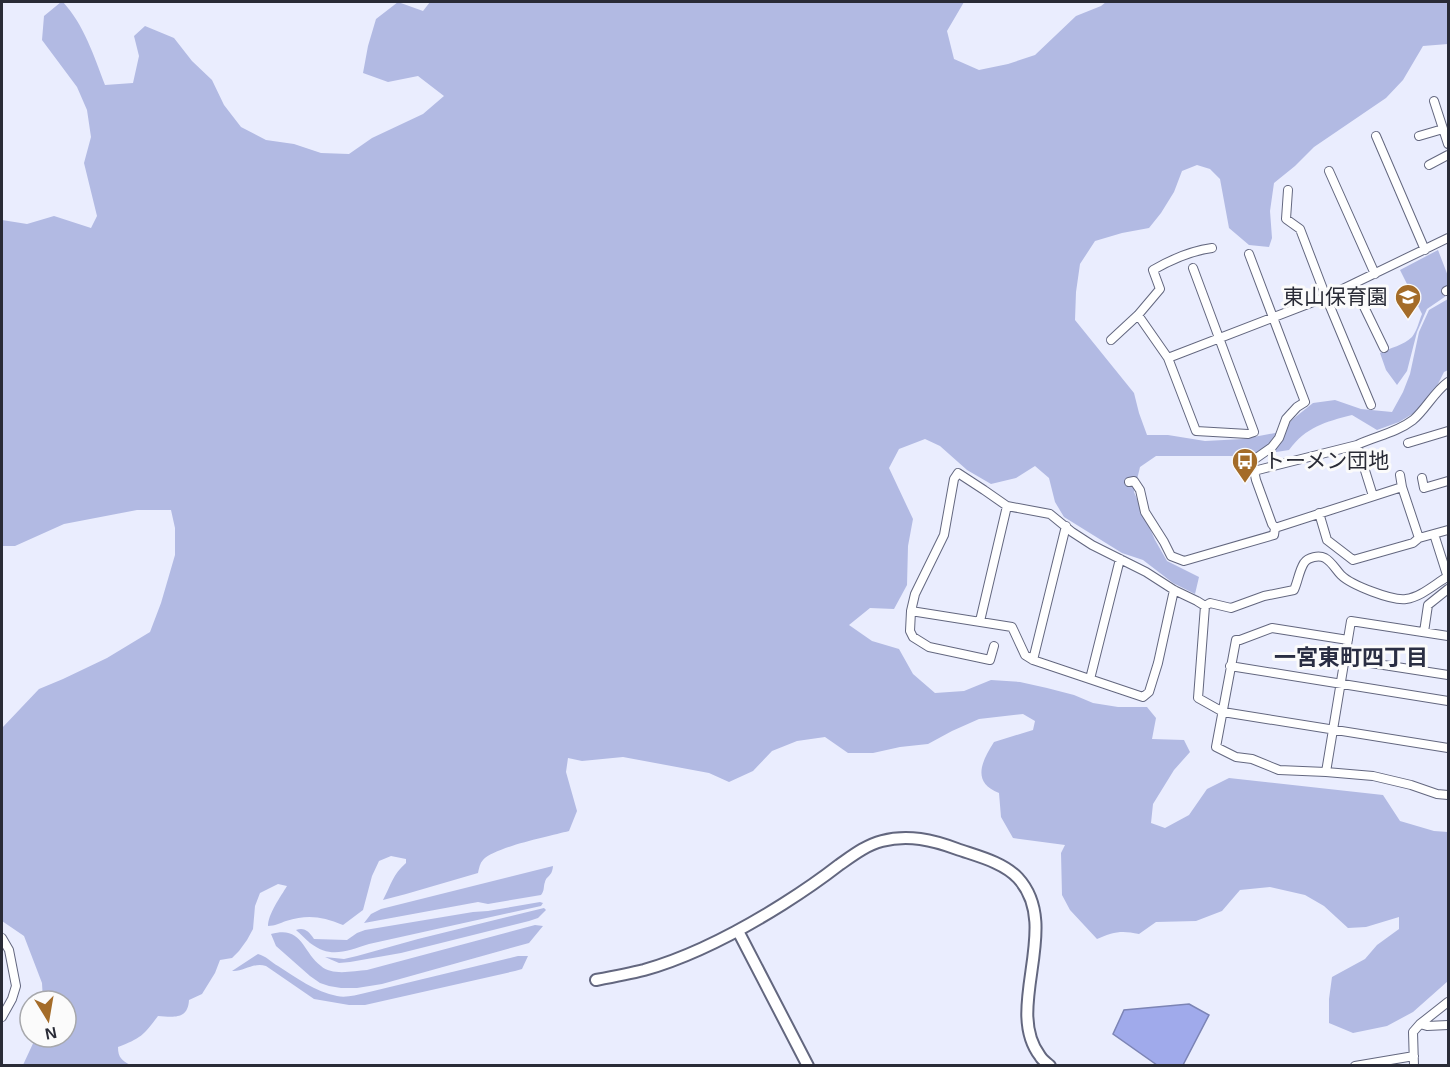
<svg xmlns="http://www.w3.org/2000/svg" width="1450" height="1067" viewBox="0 0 1450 1067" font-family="Helvetica,'Noto Sans JP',sans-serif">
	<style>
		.green { fill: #b2bae3 }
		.water { fill: #a0aaeb; stroke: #7c84b5; stroke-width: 1.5 }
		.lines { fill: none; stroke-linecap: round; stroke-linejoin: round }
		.street-casing { stroke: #63677f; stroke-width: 10 }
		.secondary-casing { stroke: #63677f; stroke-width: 14 }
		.street { stroke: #fff; stroke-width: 8 }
		.secondary { stroke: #fff; stroke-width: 10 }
		.labels { text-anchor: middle; stroke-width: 6; stroke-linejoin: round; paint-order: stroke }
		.poi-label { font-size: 21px; fill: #292b36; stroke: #fbfbfb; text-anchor: end }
		.neighbourhood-label { font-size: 22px; font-weight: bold; fill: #2a2e43; stroke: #fbfbfb }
	</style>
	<rect width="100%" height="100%" fill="#eaedfe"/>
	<path class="green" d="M61,2H63C84,25 94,56 105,85L133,83L139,56L134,36L145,26L174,38L192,61L212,80L224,105L241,127L266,140L294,144L321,153L349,154L372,138L423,114L444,96L418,76L388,82L363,73L368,46L376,19L398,2L423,11L430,2H964L947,31L954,59L979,70L1008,64L1035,55L1076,16L1101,6L1106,2H1448V44L1423,46L1403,80L1386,98L1314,147L1295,166L1274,183L1270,211L1272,238L1269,247L1249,245L1229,228L1220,179L1210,169L1197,165L1182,171L1174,192L1161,213L1149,228L1122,233L1095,241L1080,264L1076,292L1075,320L1134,393L1139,413L1147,435H1168L1205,441L1243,439L1280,432L1293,419L1313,403L1335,400L1361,409L1392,412L1403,392L1410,374L1419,332L1429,310L1448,299V370L1444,372L1435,390L1419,410L1399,422L1377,430L1352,415C1325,422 1306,427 1289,450L1251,456H1156L1140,467L1134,492L1155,540L1167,561L1199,577L1195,594L1173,583L1143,560L1122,553L1064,517L1055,502L1049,478L1035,466L1016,478L991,484L967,470L940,446L925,439L899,449L889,468L913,519L908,546L907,585L894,609L870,608L849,625L872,641L899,649L913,674L935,693L964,691L991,680L1020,682L1047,688L1074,695L1093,703L1118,707H1147L1156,718L1152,739L1184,740L1190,752L1174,770L1153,804L1151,823L1165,828L1189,815L1207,789L1229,778L1383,795L1400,821L1434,831L1448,832V981L1413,1012L1387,1026L1353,1033L1329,1023V999L1332,977L1365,959L1377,945L1399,929V917L1366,927L1348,928L1324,906L1305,895L1270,887L1240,890L1222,911L1196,921L1156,922L1139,934C1121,930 1113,932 1097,939L1070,910L1062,895L1061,853L1065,845L1013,838L1001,817L999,793C971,782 982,761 994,742L1033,730L1035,721L1023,714L979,719L952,731L928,744L900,747L873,753H848L825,737L797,741L772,751L753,771L729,782L709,773L623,757L582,761L568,758L566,772L577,811L569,831C550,836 495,847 483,860C480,863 479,868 478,873L406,894L383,900C391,885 393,874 406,863V859L391,856L379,861L372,876L363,910L343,925C322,917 309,914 286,921C280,923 275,926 268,926C268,914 281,896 287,886L278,884L260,893L255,906L253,929L247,940L239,951L232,958L220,960L215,973L202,994L189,1000C188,1020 173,1017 158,1016C143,1036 141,1038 118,1047C118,1058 122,1060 130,1065H23L36,1037H66V1001H43L42,983L24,936L2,921V728L39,689L63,679L107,658L150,632L161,603L175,555V528L171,510H137L64,524L15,546H2V220L27,224L54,216L91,228L97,216L84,163L91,137L87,110L77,87L42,40L44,16Z
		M1438,250L1448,276V285L1441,290L1446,296L1427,309L1417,332L1407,371L1397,385L1386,370L1380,353C1390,348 1404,345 1412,337C1417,331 1419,321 1422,314L1400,270Z
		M553,866C552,877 547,875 545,882C543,887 545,890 541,895L488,904L478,902L364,923L371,914L381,909Z
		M540,902L543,903L541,906L369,944C346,951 331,959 310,943C305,939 301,934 296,930C305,927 309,932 314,939L347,940L357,933L365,930L473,912L488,911Z
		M544,908L546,910L538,918L529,921L401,953L350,962L339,963L325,957L344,959L357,956L418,939Z
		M535,925L543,926L529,943L382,984L357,988H341L329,986L320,983L310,976L276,946L271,934C302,925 302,951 321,966C332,976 353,971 367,970Z
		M258,954C266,956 271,962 278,966C295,977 316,992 337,996C346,998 356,995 365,993L518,956H528L522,969L515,971L365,1005H349L314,999L266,966C253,962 244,972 232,971Z"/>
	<path class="water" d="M1189,1004L1209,1015L1183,1065H1157L1113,1034L1124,1010Z"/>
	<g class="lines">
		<g class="street-casing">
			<path id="street" d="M1434,101L1448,144
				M1376,136L1425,250
				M1419,136L1443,129
				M1429,165L1448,155
				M1329,171L1375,274
				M1288,190L1286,219L1300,229L1326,297L1371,405
				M1353,284L1384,348
				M1446,291L1448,290
				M1138,315L1168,358L1196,431L1248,434L1254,432L1193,268
				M1111,340L1138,315L1160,289L1153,270C1172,259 1190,251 1212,248
				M1168,358L1326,297L1448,238
				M1408,443L1448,431
				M1357,445C1376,436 1396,433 1413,420C1426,409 1434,392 1448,382
				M1254,471L1357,445L1373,496
				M1400,475L1402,487
				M1422,478L1424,488L1448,481
				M1129,482L1134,481L1140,490L1145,512L1164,542L1171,556L1184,561L1274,535L1275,528L1272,524L1256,480L1252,461L1272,447L1279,438L1286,419L1297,407L1305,402L1249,254
				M1319,513L1327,540L1353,560L1413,543L1419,538
				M1275,528L1402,487L1419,538L1448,530
				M1434,534L1448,578
				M1205,606L1198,698L1223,712L1448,748
				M1205,606L1210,603L1231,608L1264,596L1294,590C1298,581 1299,571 1304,563C1308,557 1319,555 1325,558C1332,562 1336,570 1341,575C1351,585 1392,601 1406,599C1421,597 1435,584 1447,577
				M911,611L1012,627L1025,655L1033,660L1143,697L1149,692L1158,663L1174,590
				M980,621L1007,506
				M1424,632L1428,605L1448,589
				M1348,640L1272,628L1240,640H1236L1216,747L1236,757L1252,759L1279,770L1326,772L1373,776L1411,785L1437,794L1448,795
				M994,646L990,660L929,647L913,637L910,631L911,611L915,594L944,535L954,479L958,473L984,490L1007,506L1050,514L1072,532L1092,545L1146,572L1174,590L1197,601L1205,606
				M1345,659L1448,675
				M1033,660L1066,526
				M1230,666L1448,701
				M1090,679L1120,559
				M1326,772L1351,621L1448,636
				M2,938L9,950L16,986L12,999L2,1017
				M1420,1024L1427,1026L1448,1025
				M1355,1066L1414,1056
				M1414,1066L1413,1032L1420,1024L1448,1002"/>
		</g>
		<g class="secondary-casing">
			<path id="secondary" d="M738,931L808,1066
				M596,980C612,977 628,974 644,970C694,956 740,931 783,904C802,892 821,879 839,865C852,856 866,845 882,841C908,834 933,840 957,849C977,856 1003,862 1018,878C1063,927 1003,1008 1040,1056C1042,1060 1047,1063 1050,1066"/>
		</g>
		<use href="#street" class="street"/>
		<use href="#secondary" class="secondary"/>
	</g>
	<defs>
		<g id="school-pin" transform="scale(1.35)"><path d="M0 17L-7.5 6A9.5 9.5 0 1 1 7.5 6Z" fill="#a46c29" stroke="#fbfbfb"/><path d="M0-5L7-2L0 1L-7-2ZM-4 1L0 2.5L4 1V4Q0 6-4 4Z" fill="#fff"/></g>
		<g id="bus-pin" transform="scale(1.35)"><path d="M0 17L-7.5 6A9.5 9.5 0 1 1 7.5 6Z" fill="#a46c29" stroke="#fbfbfb"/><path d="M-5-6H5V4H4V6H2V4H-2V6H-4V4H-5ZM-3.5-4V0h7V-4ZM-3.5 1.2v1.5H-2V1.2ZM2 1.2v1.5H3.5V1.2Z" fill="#fff"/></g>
	</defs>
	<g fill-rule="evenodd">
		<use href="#school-pin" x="1408" y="297"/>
		<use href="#bus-pin" x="1245" y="461"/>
	</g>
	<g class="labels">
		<g class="poi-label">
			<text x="1388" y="304">東山保育園</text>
			<text x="1264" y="468" text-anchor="start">トーメン団地</text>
		</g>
		<g class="neighbourhood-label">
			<text x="1351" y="665">一宮東町四丁目</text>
		</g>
	</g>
	<rect width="1450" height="1067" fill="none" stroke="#292b36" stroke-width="6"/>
	<g transform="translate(48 1019) rotate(169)"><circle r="28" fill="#fbfbfb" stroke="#a7a8ac" stroke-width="1.5"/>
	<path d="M0-4.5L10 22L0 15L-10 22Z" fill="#a46c29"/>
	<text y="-9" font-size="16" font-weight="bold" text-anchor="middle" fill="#292b36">N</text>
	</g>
</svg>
